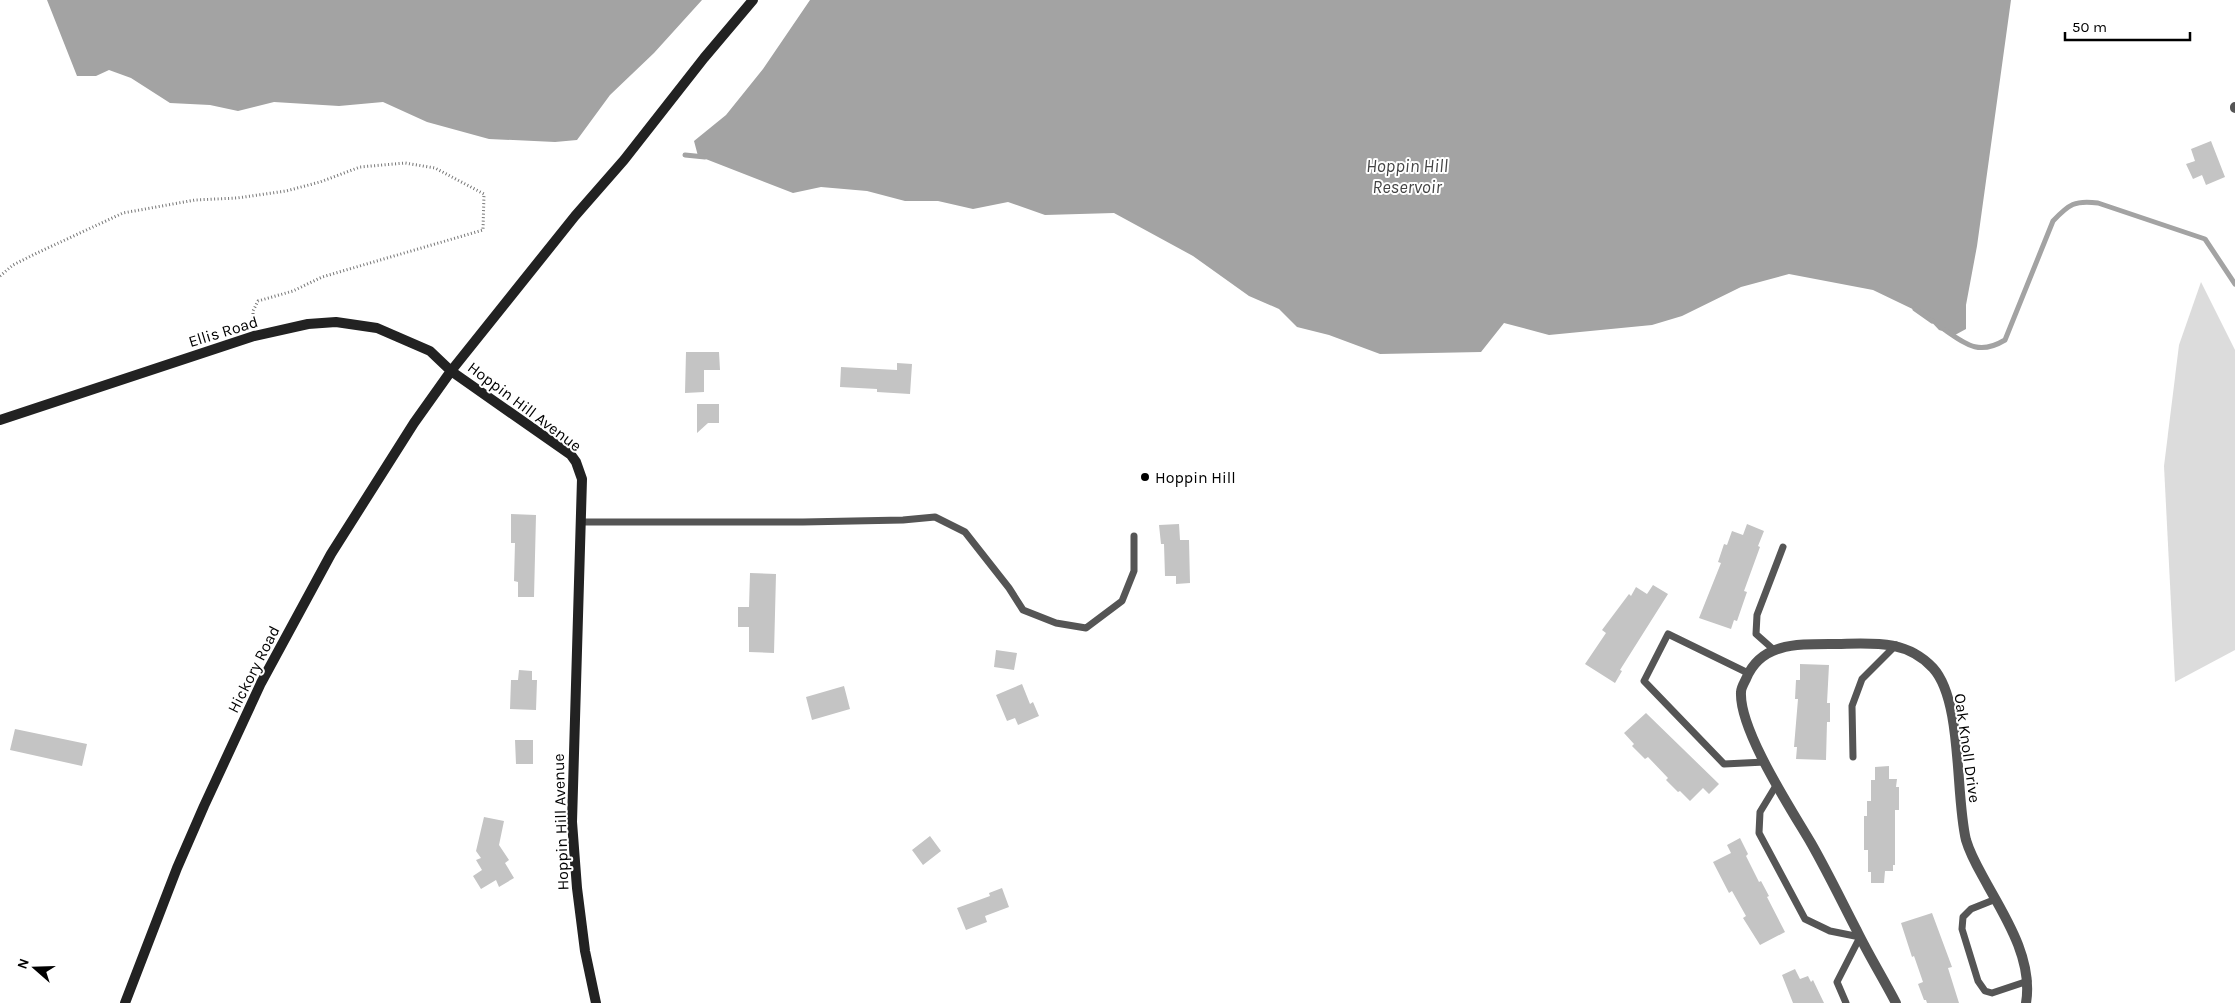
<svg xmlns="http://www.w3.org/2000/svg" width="2235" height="1003" viewBox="0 0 2235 1003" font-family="Karla,sans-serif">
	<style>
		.green { fill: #dcdcdc }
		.water { fill: #a3a3a3 }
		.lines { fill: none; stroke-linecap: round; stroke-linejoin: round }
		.stream { stroke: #a3a3a3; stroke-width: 5 }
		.building { fill: #c4c4c4 }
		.path { stroke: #777; stroke-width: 3; stroke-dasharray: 1 2.5; stroke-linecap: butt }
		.lane { stroke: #555; stroke-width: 7 }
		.street { stroke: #555; stroke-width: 10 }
		.secondary { stroke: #222; stroke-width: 10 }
		.poi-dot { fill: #000; stroke: #fff; stroke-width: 2 }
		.labels { text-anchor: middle; stroke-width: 4; stroke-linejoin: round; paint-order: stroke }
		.street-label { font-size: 16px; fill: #000; stroke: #fff }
		.poi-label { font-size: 16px; fill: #000; stroke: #fff; text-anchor: start }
		.water-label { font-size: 18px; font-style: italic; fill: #444; stroke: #fff }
	</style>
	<rect width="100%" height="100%" fill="#fff"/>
	<path class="green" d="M2201,282L2235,350V650L2175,682L2164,466L2179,345Z"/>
	<path class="water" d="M47,0H702L654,53L610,95L577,140L555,142L489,139L427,122L383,102L339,106L274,102L238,111L210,105L170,103L131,78L109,70L96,76H77Z
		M810,0H2011L1977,246L1966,305V329L1955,335L1939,330L1925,315L1873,290L1789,274L1741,287L1682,316L1652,325L1549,335L1504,323L1481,352L1380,354L1329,335L1297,327L1279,309L1249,296L1193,256L1114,213L1045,215L1008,202L973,209L938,201H905L867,191L821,187L793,193L698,156L694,141L726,115L763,69Z"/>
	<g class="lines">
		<path class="stream" d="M685,155L705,157
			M1915,309L1932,321
			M1945,330C1968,346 1980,355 2005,340L2053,221C2069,204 2075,200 2098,203L2205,239L2235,284"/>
	</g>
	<path class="building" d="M2211,141L2225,177L2206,185L2202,175L2193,179L2186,164L2195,161L2191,149Z
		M686,352H719L720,370H704V392L685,393Z
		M897,363L912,364L910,394L877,392V389L840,387L841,367L897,370Z
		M697,404H719V423H708L697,433Z
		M511,514L536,515L534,597H518V582L514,581L515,543H511Z
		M1179,524L1180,540H1189L1190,583L1176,584V576H1165L1164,544H1161L1159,525Z
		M1747,524L1764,531L1758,546L1760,547L1744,591L1747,592L1737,621L1734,620L1731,629L1699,618L1721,563L1718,562L1724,544L1727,545L1732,531L1743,535Z
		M750,573L776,574L774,653L749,652V627H738V607H749Z
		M1653,585L1668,594L1620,670L1622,671L1615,683L1585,664L1606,633L1602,630L1629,594L1631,596L1636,587L1647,594Z
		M996,650L1017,653L1014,670L994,667Z
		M1800,664L1829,665L1827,703H1830V722H1827L1826,760L1796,759L1797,747H1794L1798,699H1795L1796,680H1800Z
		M519,670L532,671V680H537L536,710L510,709L511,680H518Z
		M1022,684L1030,704L1033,702L1039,716L1018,725L1015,718L1007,721L996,695Z
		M844,686L850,709L812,720L806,697Z
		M1646,713L1719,784L1709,794L1703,788L1690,801L1680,791L1678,792L1666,780L1668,778L1648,757L1645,759L1632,746L1634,744L1624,733Z
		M15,729L87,744L82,766L10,750Z
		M515,740H533V764H516Z
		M1889,766V779H1897L1896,787H1899V810H1895V865H1893V871H1885L1884,883H1871V872H1868V850H1864V816H1867V801H1871V780H1875V767Z
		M484,817L504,821L499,845L509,860L505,863L514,878L499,887L496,880L481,889L473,876L482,870L476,860L481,858L476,851Z
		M930,836L941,851L923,865L912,850Z
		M1740,838L1748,854L1746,856L1759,882L1761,881L1769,896L1767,897L1785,932L1760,945L1743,918L1746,916L1732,891L1729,893L1713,862L1731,853L1727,845Z
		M1002,888L1009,907L985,916L987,922L966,930L957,908L990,896L989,893Z
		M1932,913L1952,967L1948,968L1959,1003H1927L1926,1000H1924L1918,984L1923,982L1914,956L1912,957L1901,923Z
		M1795,969L1800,979L1808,976L1811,982L1813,980L1824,1003H1793L1782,975Z"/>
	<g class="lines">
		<path class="path" d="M0,276L13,265L37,253L123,213L195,200L237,198L286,191L320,182L360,167L405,163L435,168L484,194L483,230L322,277L293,291L258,301L253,311V324"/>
		<path class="lane" d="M580,522H803L903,520L935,517L965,532L1009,588L1023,610L1056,623L1086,628L1122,601L1134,571V536
			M1774,650L1756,634L1757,615L1783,547
			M1748,673L1668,634L1644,681L1724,764L1765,762
			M1853,757L1852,706L1862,679L1896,645
			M1777,784L1760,812L1759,833L1805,919L1830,931L1860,937L1837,982L1846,1003
			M1996,899L1971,909L1963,917L1962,929L1978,981L1985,991L1992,993L2028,981"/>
		<path class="street" d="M2235,107V108
			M1896,1003C1883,978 1868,954 1856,929C1841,900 1827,871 1811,843C1791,809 1739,730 1741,692C1741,688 1744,683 1746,679C1760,644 1795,644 1829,644C1867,644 1904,637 1933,668C1963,701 1955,795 1966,840C1971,857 1980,871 1988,886C2008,921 2033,962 2026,1003"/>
		<path class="secondary" d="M0,420L254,336L308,324L336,322L377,328L430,351L451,371L571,455L576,462L582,479L572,822L577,888L585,951L596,1003
			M125,1003L177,868L204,806L261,683L331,554L414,423L451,371L575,216L624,160L704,58L753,0"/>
	</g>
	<circle class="poi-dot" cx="1145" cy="477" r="5"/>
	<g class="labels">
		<g class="street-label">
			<text transform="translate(223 331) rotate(-17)" y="6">Ellis Road</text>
			<text transform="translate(525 406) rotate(37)" y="6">Hoppin Hill Avenue</text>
			<text transform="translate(253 669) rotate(-63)" y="6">Hickory Road</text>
			<text transform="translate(1968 748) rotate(82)" y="6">Oak Knoll Drive</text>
			<text transform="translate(560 822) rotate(-92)" y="6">Hoppin Hill Avenue</text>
		</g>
		<g class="poi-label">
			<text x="1155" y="483">Hoppin Hill</text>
		</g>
		<g class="water-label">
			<text x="1407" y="172">Hoppin Hill<tspan x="1407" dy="21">Reservoir</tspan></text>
		</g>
	</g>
	<g transform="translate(35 968) rotate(290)" stroke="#ffffff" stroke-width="4" paint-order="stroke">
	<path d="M0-4L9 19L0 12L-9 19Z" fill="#000000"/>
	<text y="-8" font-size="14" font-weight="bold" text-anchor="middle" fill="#000000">N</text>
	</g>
	<path d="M2065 32v8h125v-8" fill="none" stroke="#000000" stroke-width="2.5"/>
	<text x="2072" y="32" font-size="15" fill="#000000" stroke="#ffffff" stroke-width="4" paint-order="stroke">50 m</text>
</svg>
